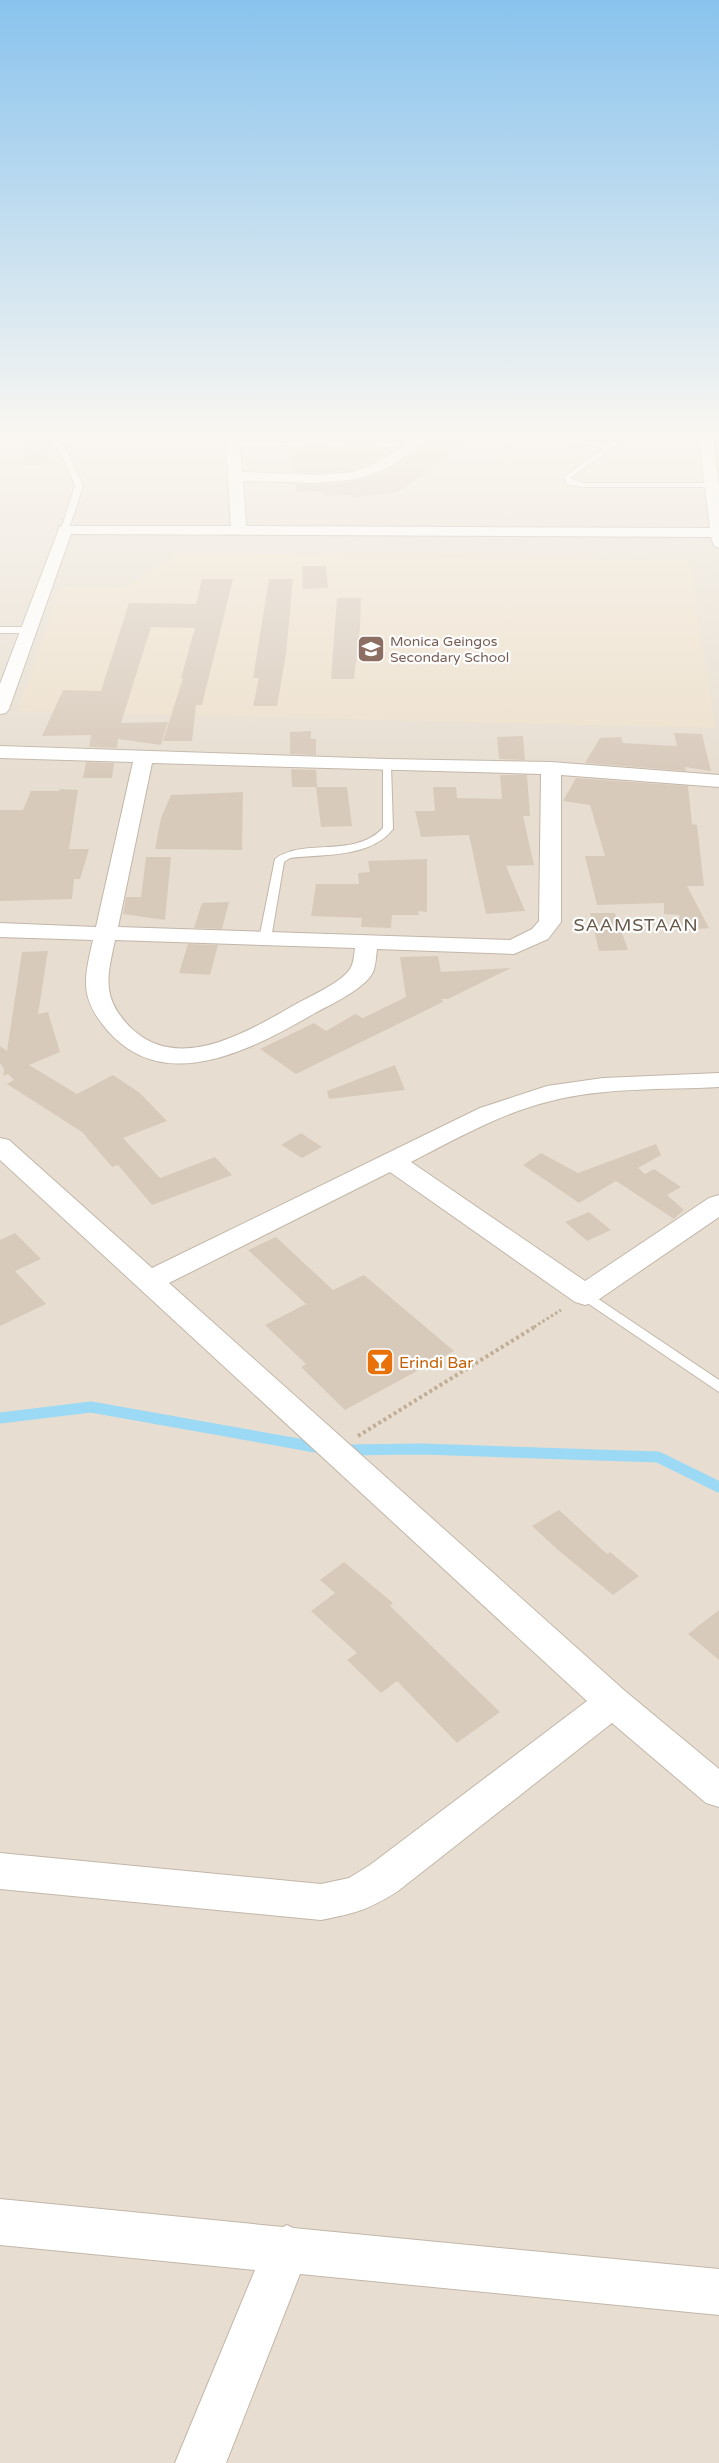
<svg xmlns="http://www.w3.org/2000/svg" width="719" height="2463" viewBox="0 0 719 2463" font-family="'Varela Round',sans-serif">
	<style>
		.residential { fill: #e7ded1 }
		.education { fill: #ede0cc }
		.lines { fill: none; stroke-linecap: round; stroke-linejoin: round }
		.stream { stroke: #9bd9f5; stroke-width: 11 }
		.building { fill: #d8cabb }
		.service-casing { stroke: #c2b6a8; stroke-width: 2 }
		.minor-casing { stroke: #c2b6a8; stroke-width: 2 }
		.path-far1 { stroke: #c2ad96; stroke-width: 3; stroke-dasharray: 2.5 2.5; stroke-linecap: butt }
		.path { stroke: #c2ad96; stroke-width: 4; stroke-dasharray: 3 3; stroke-linecap: butt }
		.service { fill: #fff; fill-rule: evenodd }
		.minor { fill: #fff; fill-rule: evenodd }
		.labels { text-anchor: middle; stroke-width: 4.5; stroke-linejoin: round; paint-order: stroke }
		.far-education-label { font-size: 14px; fill: #785e54; stroke: #fff; text-anchor: start }
		.food-label { font-size: 16px; fill: #c56008; stroke: #fff; text-anchor: start }
		.neighbourhood-label { font-size: 18px; letter-spacing: 1px; fill: #69594a; stroke: #fff }
	</style>
	<rect width="100%" height="100%" fill="#f3ede3"/>
	<path class="residential" d="M0,431H719V2463H0Z"/>
	<path class="education" d="M178,553L690,560L715,728L17,711L61,587L124,588Z"/>
	<g class="lines">
		<path class="stream" d="M0,1418L91,1407L321,1448
			M344,1450L422,1449L658,1457L719,1487"/>
	</g>
	<path class="building" d="M290,431H423L404,443L374,439L291,440Z
		M444,431H484L442,458H444L430,467L435,468L397,492L353,498V495L324,496L323,491L297,492L295,484L320,485L358,481L388,470Z
		M29,438L48,447L46,465H24Z
		M293,447H374L396,449L376,461L353,470L320,473L292,472L289,452L294,451Z
		M302,566H326L328,588L303,589Z
		M202,579H233L202,705H196L192,741H163L183,678H181L195,628L151,627L121,723L168,722L161,745L118,739L117,748L89,747L91,735L42,736L63,690L101,691L129,603L196,604Z
		M269,579H293L286,654L277,706H253L259,678H253Z
		M337,598H361L360,628L354,679H331Z
		M311,731V739H316V755L290,754V732Z
		M674,733L702,734L711,771L685,767L686,771L585,763L600,738L621,737L623,743L677,746Z
		M523,736L525,760L499,759L497,737Z
		M86,762L114,763L112,778H83Z
		M291,769L316,770L317,787H292Z
		M500,775H527L530,816H523L534,865L506,866L525,911L486,914L469,835L421,837L415,811H435L433,787H456L457,798L502,799Z
		M576,778L688,786L692,824L697,825L704,886H687L709,928L676,931L680,915L664,914V903L597,905L585,856H605L590,805L563,801Z
		M316,787H347L352,826L321,827Z
		M60,789L78,790L69,849H89L80,879H74L72,899L0,901V810H23L31,791H59Z
		M243,792L242,850L155,849L161,818L171,795Z
		M146,857H171L165,920L123,914L126,897H141Z
		M427,859V912L418,911L419,915H392L391,928L361,927L362,918L311,916L316,884H359L358,873L370,872L368,861Z
		M229,902L222,929L194,928L202,903Z
		M590,913H615L628,950L599,951Z
		M188,944L218,945L210,975L179,973Z
		M48,951L38,1014L48,1012L60,1052L29,1065L77,1094L113,1075L140,1093L167,1121L123,1138L160,1178L215,1157L232,1175L152,1205L118,1165L112,1167L82,1132L7,1084L14,1080L8,1074L3,1076L4,1069L0,1063V1046L7,1051L22,952Z
		M438,956L441,972L511,968L448,999H441L443,1002L296,1074L260,1049L314,1023L326,1031L355,1014L363,1018L406,997L400,957Z
		M395,1065L405,1090L329,1099L327,1091Z
		M301,1133L322,1147L302,1158L281,1145Z
		M656,1144L661,1155L638,1168L645,1174L654,1169L681,1187L667,1195L684,1210L674,1219L616,1181L579,1203L523,1165L541,1153L578,1173Z
		M589,1212L611,1230L587,1241L565,1222Z
		M15,1233L41,1259L15,1271L46,1304L0,1326V1240Z
		M276,1237L333,1290L364,1275L454,1351L345,1410L301,1367L306,1364L265,1325L306,1304L248,1250Z
		M559,1510L607,1554L610,1552L639,1576L613,1595L558,1550L532,1526Z
		M344,1562L393,1603L390,1606L500,1712L457,1743L397,1681L381,1693L347,1660L357,1653L311,1611L335,1593L320,1580Z
		M719,1610V1660L688,1634Z"/>
	<g class="lines">
		<g class="service-casing">
			<path id="service" d="M42,431H49L67,451L83,486L69,529L65,531L61,529L75,486L61,452Z
				M521,431H535L608,445L628,431H635L570,478L583,483H712L716,485L712,487H583L567,484L564,477L604,448Z
				M374,441L414,446L411,448L374,445L233,446L230,444L233,442Z
				M0,627H28L32,630L28,633H0Z
				M383,763L391,765L393,829C371,858 323,854 290,858L284,862L271,939L265,942L261,941L259,939L275,859C305,837 354,859 383,828Z
				M585,1290L719,1380V1392L580,1298L578,1295Z"/>
		</g>
		<g class="minor-casing">
			<path id="minor" d="M225,431H239L242,472L320,475L353,472L377,463L426,431H442L387,468L358,479L320,483L243,481L246,526L710,528L698,431H712L719,486V548L714,546L711,537L71,534L9,709L6,713L0,714V684L60,526H231Z
				M0,746L386,759L551,762L719,775V787L561,775V922L548,939L514,954L377,949C376,956 376,965 373,972C366,988 330,1005 315,1013C254,1048 166,1097 108,1031C79,998 84,979 93,940L0,937V923L96,927L133,762L0,758ZM152,763L541,774L539,921L532,929L510,940L118,927ZM115,940L355,948C354,954 354,962 351,967C346,980 311,996 298,1003C250,1030 180,1075 131,1028C101,998 107,978 115,940Z
				M719,1073V1087C664,1090 605,1087 551,1101C501,1113 456,1139 411,1162L585,1281L709,1198L719,1195V1217L595,1302L585,1305L575,1302L390,1172L169,1283L625,1691L719,1769V1807L706,1803L612,1723L398,1891C368,1910 356,1913 321,1920L0,1889V1853L321,1884L349,1878L370,1865L587,1701L0,1160V1138L9,1140L152,1268L480,1108L547,1086L603,1078Z
				M0,2199L283,2227L287,2225L293,2228L719,2269V2315L300,2274L226,2463H175L255,2270L0,2245Z"/>
		</g>
		<path class="path-far1" d="M534,1327L561,1310"/>
		<path class="path" d="M358,1436L536,1326"/>
		<use href="#service" class="service"/>
		<use href="#minor" class="minor"/>
	</g>
	<linearGradient id="sky" x2="0" y2="1"><stop stop-color="#89c3ed"/><stop offset="0.56" stop-color="#faf7f2"/><stop offset="1" stop-color="#faf7f2" stop-opacity="0"/></linearGradient>
	<rect width="719" height="776" fill="url(#sky)"/>
	<defs>
		<g id="school-square" transform="scale(1.4375)"><rect x="-9" y="-9" width="18" height="18" rx="4" fill="#8d6e63" stroke="#fff"/><path d="M0-5L7-2L0 1L-7-2ZM-4 1L0 2.5L4 1V4Q0 6-4 4Z" fill="#fff"/></g>
		<g id="bar-square" transform="scale(1.4375)"><rect x="-9" y="-9" width="18" height="18" rx="4" fill="#e8710a" stroke="#fff"/><path d="M-6-5H6L.8 .8V4.5H3.5V6h-7V4.5H-.8V.8Z" fill="#fff"/></g>
	</defs>
	<g fill-rule="evenodd">
		<use href="#school-square" x="371" y="649"/>
		<use href="#bar-square" x="380" y="1362"/>
	</g>
	<g class="labels">
		<g class="far-education-label">
			<text x="390" y="646">Monica Geingos<tspan x="390" dy="16">Secondary School</tspan></text>
		</g>
		<g class="food-label">
			<text x="399" y="1368">Erindi Bar</text>
		</g>
		<g class="neighbourhood-label">
			<text x="636" y="931">SAAMSTAAN</text>
		</g>
	</g>
</svg>
